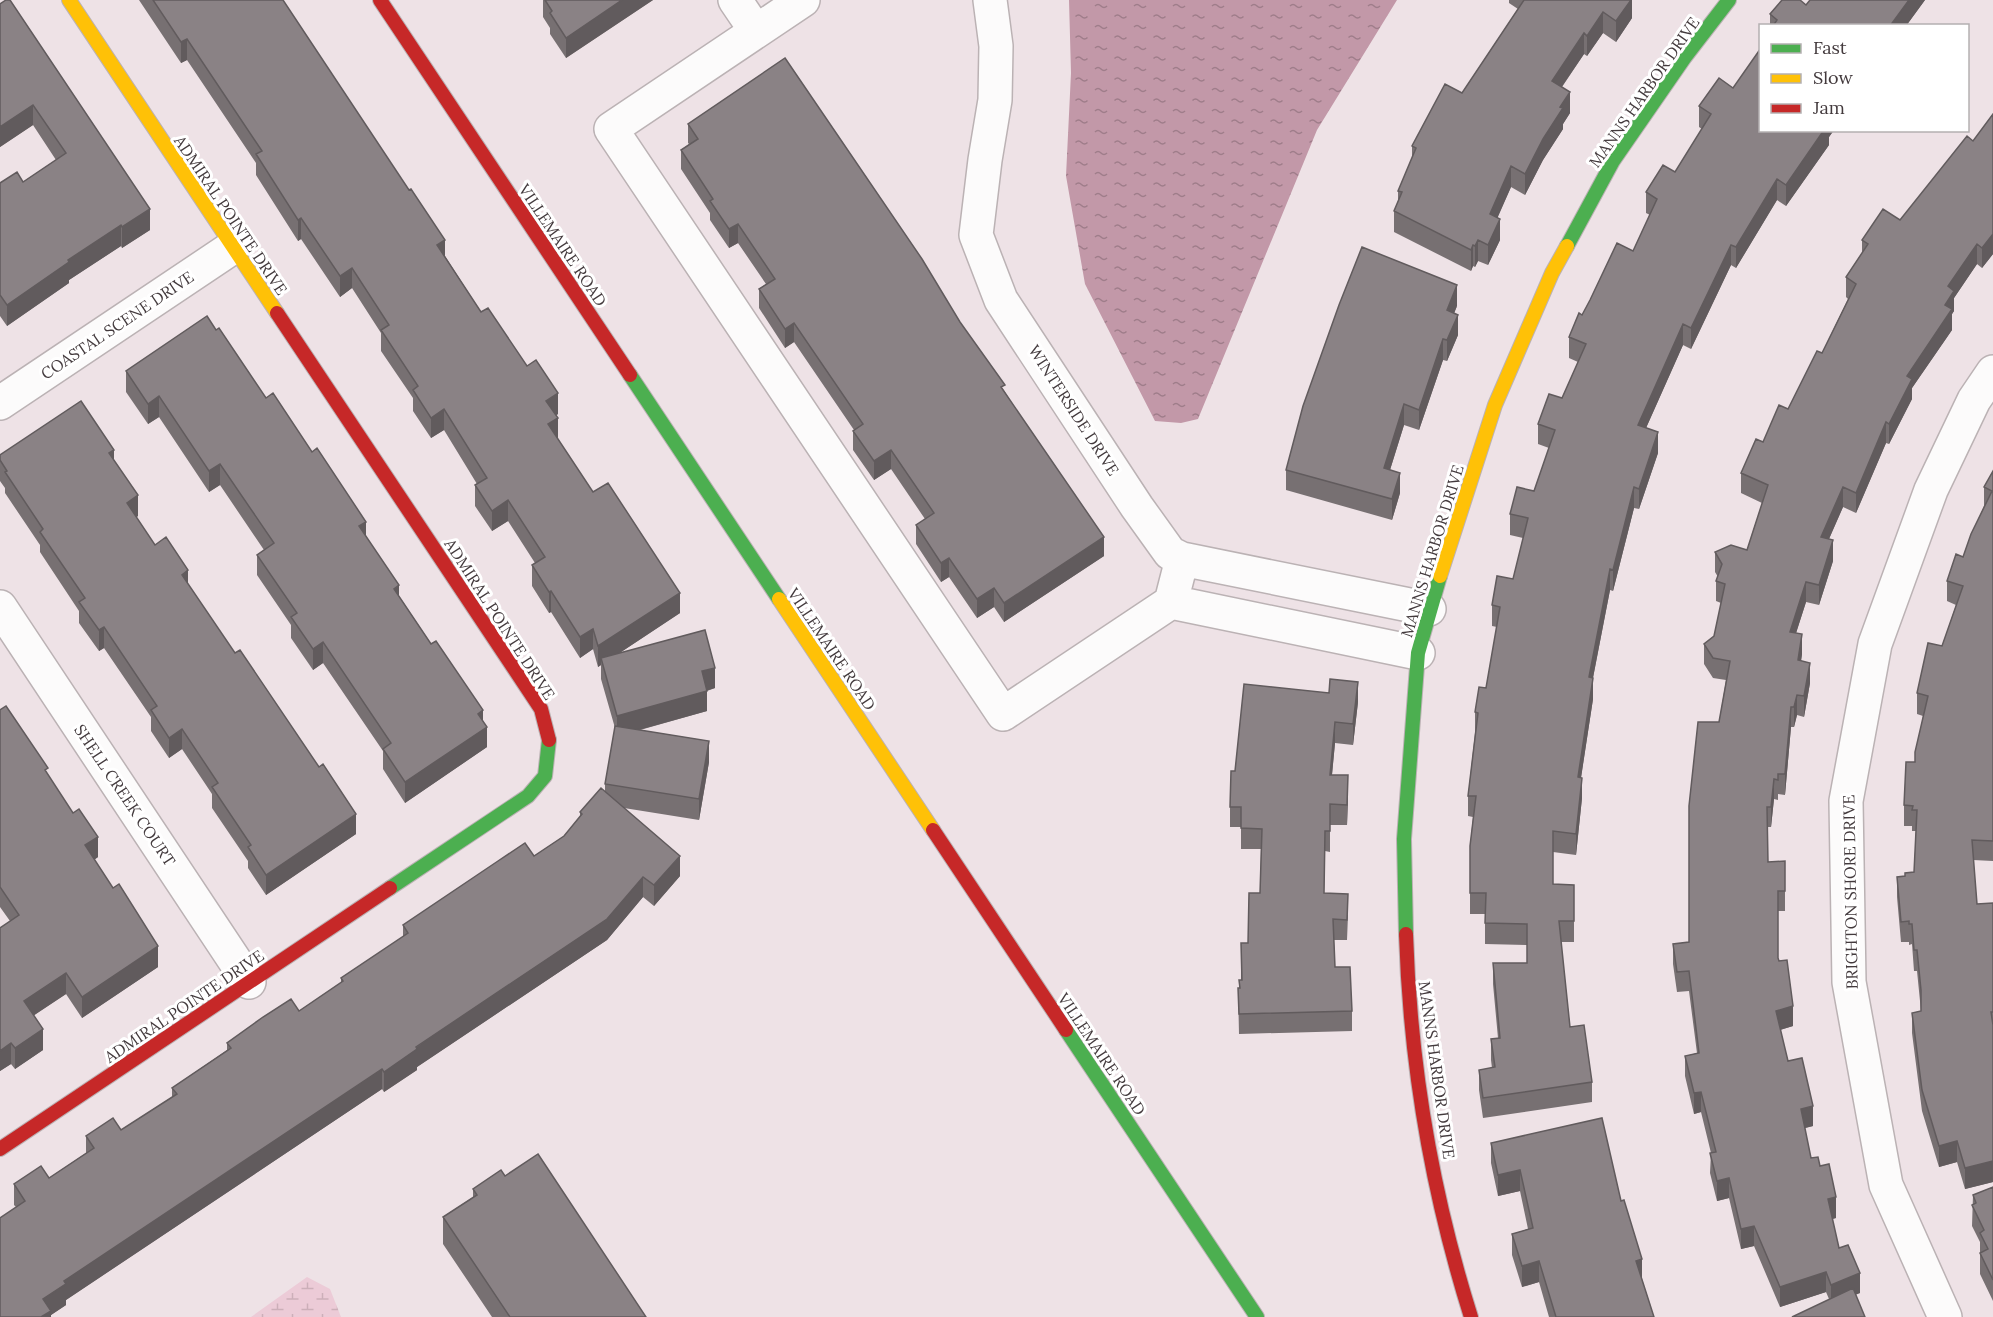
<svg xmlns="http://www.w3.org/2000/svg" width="1993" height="1317" viewBox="0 0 1993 1317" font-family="Lora,serif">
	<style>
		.wetland { fill: url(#wetland-marsh) }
		.water { fill: url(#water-ripples) }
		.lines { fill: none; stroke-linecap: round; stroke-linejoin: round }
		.street-casing { stroke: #bbb2b4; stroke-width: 36 }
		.fast-casing { stroke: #bbb2b4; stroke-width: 16 }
		.slow-casing { stroke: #bbb2b4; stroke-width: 16 }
		.jam-casing { stroke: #bbb2b4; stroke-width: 16 }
		.street { stroke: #fcfbfb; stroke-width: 33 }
		.fast { stroke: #4caf50; stroke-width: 14 }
		.slow { stroke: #ffc107; stroke-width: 14 }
		.jam { stroke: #c62828; stroke-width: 14 }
		.wall { fill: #777072 }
		.shaded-wall { fill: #615b5d }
		.building { fill: #8a8285; stroke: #615b5d; stroke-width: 1.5 }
		.labels { text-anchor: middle; stroke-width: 6; stroke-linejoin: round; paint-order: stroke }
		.street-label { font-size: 16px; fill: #433a3d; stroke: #fff }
	</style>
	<defs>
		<pattern id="wetland-marsh" width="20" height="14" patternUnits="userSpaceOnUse" patternTransform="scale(1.5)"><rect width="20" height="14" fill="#eccbd7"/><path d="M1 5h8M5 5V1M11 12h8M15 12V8" fill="none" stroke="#ccafb9"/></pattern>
		<pattern id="water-ripples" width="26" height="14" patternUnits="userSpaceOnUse" patternTransform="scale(1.5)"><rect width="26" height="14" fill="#c298a8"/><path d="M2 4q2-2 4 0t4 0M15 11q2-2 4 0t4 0" fill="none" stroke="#9f7d8a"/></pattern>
	</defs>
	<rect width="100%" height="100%" fill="#eee2e6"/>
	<path class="wetland" d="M307,1277L330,1289L341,1317H251Z"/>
	<path class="water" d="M1069,0H1397L1317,130L1198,419L1181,423L1155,421L1085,284L1066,176L1071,73Z"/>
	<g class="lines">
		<g class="street-casing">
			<path id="street" d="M735,0L756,31
				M803,0L611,129L1003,714L1171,602L1182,559
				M990,0L996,46L995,100L985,160L976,235L1001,300L1137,507L1170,553L1182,559L1429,609
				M0,403L233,247
				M1171,602L1418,653
				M0,607L249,982
				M1945,1317L1886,1185L1849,982L1846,801L1875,644L1931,490L1974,400L1993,372"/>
		</g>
		<g class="fast-casing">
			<path id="fast" d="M1567,246L1613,161L1685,57L1729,0
				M630,375L779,599
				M390,888L528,796L545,776L549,740
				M1406,934L1404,839L1418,653L1440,576
				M1066,1030L1257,1317"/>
		</g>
		<g class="slow-casing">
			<path id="slow" d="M69,0L277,313
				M1440,576L1495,405L1552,273L1567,246
				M779,599L933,830"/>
		</g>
		<g class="jam-casing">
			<path id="jam" d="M380,0L630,375
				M277,313L541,709L549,740
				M933,830L1066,1030
				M1406,934C1410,1063 1432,1193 1471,1317
				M0,1149L390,888"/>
		</g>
		<use href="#street" class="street"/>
		<use href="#fast" class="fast"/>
		<use href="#slow" class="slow"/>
		<use href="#jam" class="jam"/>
	</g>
	<path class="wall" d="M139,0H283L445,256L481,312L558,414L556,415L558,439L593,492L680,613L618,654L715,688L707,691V711L640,730L709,762L699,820L624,808L680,876L654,906L643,897L607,940L417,1067V1070L384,1092L382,1089L66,1300V1305L51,1315V1317L16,1207L14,1205V1184L49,1178L86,1153V1136L121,1130L172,1097V1088L227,1050V1043L299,1011L341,983V978L403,937V925L534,856L564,836L580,817V812L605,791V784L615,728L601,679V665L598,667L593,649L580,658L551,612L549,613L532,586V565L535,563L508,521L492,531L475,506V485L477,484L444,430L431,438L413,411V398L381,351V333L352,288L340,297L301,239L298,241L256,175V163L187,60L181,63Z
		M543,0H653L566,58L550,34V28L543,17Z
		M1509,0H1632V18L1616,42L1603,33L1587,56L1584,54L1562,87L1570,113L1563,124V129L1543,160L1525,195L1511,187L1497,218L1500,240L1488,265L1478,261L1475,267L1473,266L1471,271L1394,232V211L1398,201V191L1412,158V146L1462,93L1518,9L1509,3Z
		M1810,0H1925L1906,26H1770V14L1806,5Z
		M0,4L150,230L122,248L121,246L69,280V283L7,326L0,316V183L23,182L56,160L33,125L0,147Z
		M1699,106L1761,130H1834L1829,137V145L1786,206L1777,200L1736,268L1731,265L1691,349L1683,345L1646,428L1658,453L1639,509L1634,508L1613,591L1610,590L1593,678V699L1581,777L1582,798L1576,855L1553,852V884L1574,885V942H1561L1570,1027L1592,1082V1102L1483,1118L1479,1090V1070L1492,1068L1491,1060V1039L1498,1038L1493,984V963H1527V945L1485,944V914H1470V846L1473,817L1468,816V796L1475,733V712L1486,688L1497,627L1492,626V605L1513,579L1523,538L1510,535V514L1534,491L1549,448L1538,444V424L1562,398L1578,362L1569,358V337L1582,315L1633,251L1650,215L1646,213V192L1675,172L1702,129L1699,127Z
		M1993,114V254L1982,268L1977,264L1954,298V311L1952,314V330L1912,388V399L1889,444L1886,443L1856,513L1843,507L1829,539L1833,561L1819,605L1806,602L1796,633L1802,654L1801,661L1810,683L1804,717L1797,715L1794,727H1791L1785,795L1778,794V800L1774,799L1771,827H1767L1768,862L1785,861V911H1778V958L1793,1026L1780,1030L1788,1061L1813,1126L1805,1128L1811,1158L1820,1166L1836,1218L1832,1219L1839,1248L1860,1293L1829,1299L1826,1292L1780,1307L1754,1246L1741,1249L1729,1198L1717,1201L1710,1173L1711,1153L1701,1112L1694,1114L1685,1076V1056L1697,1053L1689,991L1677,992L1673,964V944L1689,942L1719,722L1726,680L1713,678L1704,664V644L1714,636L1721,603L1716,601V581L1718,577L1715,572V552L1747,550L1762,503L1741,493V473L1763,442L1788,409L1822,353L1848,299L1846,297V277L1862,253V240L1900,220L1973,141Z
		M688,124L960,322L1005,392L1104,556L1004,622L994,607L977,618L949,577L941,582L916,544V525L925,519L891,469L874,480L853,450V431L854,430L794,342L785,348L759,308V289L766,284L738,243L729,248L710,220V213L681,169V150L689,144L688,143Z
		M1457,306L1454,313L1458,335L1447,361L1443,360L1419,430L1404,425L1390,470L1400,493L1392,520L1286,490V470Z
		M216,330L266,398L366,536L399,596L483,721L487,747L405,803L383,769V751L323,663L313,670L291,638V625L257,575V555L264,550L220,485L209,492L159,417L148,424L126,392V371Z
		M0,455L114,460L138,516L136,517L155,545L188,584L356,834L266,895L248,868V861L212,808V794L182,749L169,758L151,731V717L104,648L99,651L79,623V611L40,552V545L5,493V488L0,481Z
		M1993,471V861L1973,860L1977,904L1993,903V1182L1965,1189L1957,1162L1939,1167L1922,1111L1912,1033V1013L1921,1011L1917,971H1914L1912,944L1909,945V942H1901L1897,897V877L1905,876L1914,872L1916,831H1912V826H1904V805L1915,762L1923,716L1917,714V693L1942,646L1956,605L1947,601V581L1963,557L1984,506V487Z
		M1358,702L1353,745L1335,743L1332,775L1348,796L1347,825H1330V852L1325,851L1324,893L1348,915L1347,940H1334L1335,967L1352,1011V1031L1239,1034L1238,988H1239V980H1241V943H1248L1260,893L1261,849H1241V827H1230V807L1235,771Z
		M0,710L48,775L98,857L94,860L158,967L82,1018L66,994L34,1015L43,1050L15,1069L11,1064L0,1071V928L10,921L0,907Z
		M1491,1143L1621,1201L1642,1279L1654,1317H1549L1539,1282L1522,1287L1512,1255V1234L1528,1229L1520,1191L1498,1196L1491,1163Z
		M505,1176L646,1317H492L443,1244V1217L473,1197V1189Z
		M1993,1187V1301L1980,1274V1242L1972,1226L1973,1195Z"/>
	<path class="shaded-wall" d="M622,0H653L566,58V38Z
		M1631,0H1632V18L1616,42V21Z
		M1909,0H1925L1906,26H1890Z
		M1603,12V33L1587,56V36Z
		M1584,33V54L1552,101V81Z
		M187,39V60L181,63V42Z
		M1570,92V113L1563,124V129L1543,160L1525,195V174L1560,107Z
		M33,105V125L0,147V127Z
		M1824,130H1834L1829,137V145L1786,206V185Z
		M1511,166V187L1490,235V214Z
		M1777,179V200L1736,268V247Z
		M150,209V230L122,248V227Z
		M301,218V239L298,241V220Z
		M1500,219V240L1488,265V245Z
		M738,224V243L729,248V229Z
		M121,225V246L69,280V283L7,326V305L68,260Z
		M1993,234V254L1982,268V248Z
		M445,240V261L437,245Z
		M1478,240V261L1475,267V246Z
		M1977,244V264L1954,298V311L1952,314V330L1912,388V399L1889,444V424L1907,376L1945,305L1948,286Z
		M1473,245V266L1471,271V250Z
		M1731,245V265L1691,349V328Z
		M352,268V288L340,297V276Z
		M1457,285V306L1447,331V310Z
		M1458,315V335L1447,361V340Z
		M794,323V342L785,348V329Z
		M1683,324V345L1638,446V425Z
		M1443,339V360L1419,430V410Z
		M558,393V414L546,422V401Z
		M159,396V417L148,424V404Z
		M1404,404V425L1384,489V468Z
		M444,409V430L431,438V418Z
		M558,418V439L548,424Z
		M1886,422V443L1856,513V493Z
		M1658,432V453L1639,509V489Z
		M114,450V470L109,453Z
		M891,450V469L874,480V461Z
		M220,464V485L209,492V471Z
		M1400,473V493L1392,520V499Z
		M1634,487V508L1613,591V570Z
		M1843,487V507L1821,557V537Z
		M138,495V516L127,524V503Z
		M508,500V521L492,531V511Z
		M366,522V542L359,526Z
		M1104,537V556L1004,622V603Z
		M1833,540V561L1819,605V585Z
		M949,558V577L941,582V563Z
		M1610,569V590L1589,698V677Z
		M188,570V591L182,575Z
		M1806,582V602L1790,652V632Z
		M399,585V606L394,589Z
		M994,588V607L977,618V599Z
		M551,591V612L549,613V592Z
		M680,593V613L603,664L601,658V665L598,667V646Z
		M104,627V648L99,651V630Z
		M593,629V649L580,658V637Z
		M1802,634V654L1798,681V660Z
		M323,642V663L313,670V649Z
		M1810,663V683L1804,717V696Z
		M715,668V688L702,692V671Z
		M1593,678V699L1578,798V777Z
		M1358,682V702L1353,745V724Z
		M707,691V711L617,736V716Z
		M1797,695V715L1794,727V707Z
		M1791,707V727L1785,795V774Z
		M483,710V729L487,727V747L405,803V782L478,714Z
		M1335,722V743L1330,795V775Z
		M182,729V749L169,758V738Z
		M709,741V762L699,820V799Z
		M1348,775V796L1347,825V805Z
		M1582,778V798L1576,855V834Z
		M1774,779V799L1771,827V807Z
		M356,814V834L266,895V875Z
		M98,837V857L85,866V845Z
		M680,856V876L654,906V885Z
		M643,877V897L607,940L417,1067V1070L384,1092V1072Z
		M158,946V967L82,1018V997Z
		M66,973V994L24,1022V1001Z
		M1793,1006V1026L1776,1031V1011Z
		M43,1029V1050L15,1069V1048Z
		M11,1043V1064L0,1071V1051Z
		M382,1069V1089L66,1300V1305L51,1315V1317H41L43,1299L64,1281Z
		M1701,1092V1112L1694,1114V1093Z
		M1813,1106V1126L1801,1129V1109Z
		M1957,1141V1162L1939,1167V1146Z
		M1993,1161V1182L1965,1189V1168Z
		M1520,1170V1191L1498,1196V1175Z
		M1729,1178V1198L1717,1201V1181Z
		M1836,1197V1218L1828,1220V1199Z
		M1754,1226V1246L1741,1249V1229Z
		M1642,1259V1280L1636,1261Z
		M1539,1261V1282L1522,1287V1266Z
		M1826,1272V1292L1780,1307V1287Z
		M1860,1273V1293L1831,1305V1285Z"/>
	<path class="building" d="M6,0H10L150,209L122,227L121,225L68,260L69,262L7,305L0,295V183L17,172L23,182L66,153L33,105L0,127V4Z
		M153,0H283L409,190L411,189L445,240L437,245L481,312L488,308L527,366L536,360L558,393L546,401L558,418L548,424L593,492L608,483L680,593L598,646L593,629L580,637L551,591L549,592L532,565L545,557L508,500L492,511L475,485L487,478L444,409L431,418L413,390L418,386L381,330L389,325L352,268L340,276L301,218L298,220L256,154L262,151L187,39L181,42Z
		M545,0H622L566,38L550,13L552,11Z
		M1524,0H1631L1616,21L1603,12L1587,36L1584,33L1552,81L1570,92L1560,107L1563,108L1543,139L1525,174L1511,166L1490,214L1500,219L1488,245L1478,240L1475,246L1473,245L1471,250L1394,211L1402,192L1398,191L1416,148L1412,146L1445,84L1462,93Z
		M1782,0H1800L1806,5L1810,0H1909L1890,26H1773L1777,20L1770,14Z
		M1761,48V130H1824L1786,185L1777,179L1736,247L1731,245L1691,328L1683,324L1638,425L1658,432L1639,489L1634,487L1613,570L1610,569L1589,677L1593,678L1578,777L1582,778L1576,834L1553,831V884L1574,885V921H1559L1570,1027L1584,1025L1592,1082L1483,1098L1479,1070L1495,1067L1491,1039L1500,1038L1493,963H1527V924L1485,923L1486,893H1470V846L1476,796H1468L1478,713L1475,712L1479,687L1486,688L1500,607L1492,605L1497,576L1513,579L1528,518L1510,514L1517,487L1534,491L1555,430L1538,424L1549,394L1562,398L1586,344L1569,337L1579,313L1582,315L1590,300L1617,243L1633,251L1657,199L1646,192L1663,165L1675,172L1711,114L1699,106L1719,78L1733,88Z
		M785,58L922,259L960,322L1005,385L1001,387L1104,537L1004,603L994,588L977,599L949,558L941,563L916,525L934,513L891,450L874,461L853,431L863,424L794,323L785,329L759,289L775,279L738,224L729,229L710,201L713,199L681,150L698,139L688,124Z
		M1993,114V234L1982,248L1977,244L1948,286L1954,291L1945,305L1952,309L1907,376L1912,379L1889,424L1886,422L1856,493L1843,487L1821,537L1833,540L1819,585L1806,582L1790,632L1802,634L1798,660L1810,663L1804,696L1797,695L1794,707H1791L1785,774H1778V780L1774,779L1771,807H1767L1768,862L1785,861V891H1778V958L1779,961L1787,960L1793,1006L1776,1011L1788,1061L1802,1058L1813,1106L1801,1109L1811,1158L1818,1157L1820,1166L1829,1164L1836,1197L1828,1199L1839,1248L1848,1245L1860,1273L1831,1285L1826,1272L1780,1287L1754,1226L1741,1229L1729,1178L1717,1181L1710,1153L1716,1152L1701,1092L1694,1093L1685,1056L1699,1053L1689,971L1677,972L1673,944L1689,942V806L1698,722H1719L1730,661L1713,658L1704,644L1714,636L1725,584L1716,581L1722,564L1715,552L1731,545L1747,550L1768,485L1741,473L1756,439L1763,442L1779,405L1788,409L1817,351L1822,353L1856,284L1846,277L1868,244L1862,240L1883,209L1900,220L1967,136L1973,141Z
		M1362,247L1457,285L1447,310L1458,315L1447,340L1443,339L1419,410L1404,404L1384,468L1400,473L1392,499L1286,470L1303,406L1339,305Z
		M207,316L216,330L219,328L266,398L273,393L312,452L317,448L366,522L359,526L399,585L394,589L431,644L436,641L483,710L478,714L487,727L405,782L383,749L391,743L323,642L313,649L291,617L297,613L257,555L274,543L220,464L209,471L159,396L148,404L126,371Z
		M81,401L114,450L109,453L138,495L127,503L155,545L166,537L188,570L182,575L235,653L240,650L319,767L323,764L356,814L266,875L248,847L251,845L212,787L218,783L182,729L169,738L151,710L157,706L104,627L99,630L79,602L85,598L40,532L43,529L5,472L7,471L0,460V455Z
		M1993,471V841L1972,840L1977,904L1993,903V1012H1991L1993,1025V1161L1965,1168L1957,1141L1939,1146L1922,1090L1912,1013L1921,1011V990L1917,950H1914L1912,924H1909V921L1901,922L1897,877L1905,876V873L1914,872L1917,810H1912L1913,806L1904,805L1906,762H1915V752L1928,696L1917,693L1928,643L1942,646L1963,586L1947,581L1956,554L1963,557L1971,534L1992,491L1984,487Z
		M705,630L715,668L702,671L707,691L617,716L601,658Z
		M1330,679L1358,682L1353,724L1335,722L1330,775H1348L1347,805L1330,804V831H1325L1324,893L1348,894L1347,920L1333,919L1335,967H1350L1352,1011L1239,1014L1238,988H1240L1239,980H1242L1241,943H1248L1249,893H1260L1262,829L1241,828V807H1230L1231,771H1235L1244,684L1329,693Z
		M6,706L48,768L45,770L73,813L79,809L98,837L85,845L113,888L119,884L158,946L82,997L66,973L24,1001L43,1029L15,1048L11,1043L0,1051V928L19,915L0,887V710Z
		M615,726L709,741L699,799L605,784Z
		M601,788L680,856L654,885L643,877L607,919L416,1047L417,1049L384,1072L382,1069L64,1281L66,1284L43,1299L51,1311L41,1317H0V1218L25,1201L14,1184L41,1166L49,1178L94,1148L86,1136L113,1118L121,1130L177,1094L172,1088L231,1048L227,1043L263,1017L291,999L299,1011L343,981L341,978L408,933L403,925L498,861L525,843L534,856L564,836L582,814L580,812Z
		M1602,1118L1621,1201L1624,1200L1642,1259L1636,1261L1654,1317H1556L1539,1261L1522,1266L1512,1234L1533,1228L1520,1170L1498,1175L1491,1143Z
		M538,1154L646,1317H510L443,1217L477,1195L473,1189L501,1170L505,1176Z
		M1993,1187V1280L1980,1253L1988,1249L1980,1233L1984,1230L1972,1205L1976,1203L1973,1195Z
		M1853,1288L1865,1317H1792Z"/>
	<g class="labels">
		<g class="street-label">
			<text transform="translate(1644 92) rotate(-55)" y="6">MANNS HARBOR DRIVE</text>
			<text transform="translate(231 215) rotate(56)" y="6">ADMIRAL POINTE DRIVE</text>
			<text transform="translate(563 245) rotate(56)" y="6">VILLEMAIRE ROAD</text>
			<text transform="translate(117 325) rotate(-34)" y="6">COASTAL SCENE DRIVE</text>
			<text transform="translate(1074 410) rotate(57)" y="6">WINTERSIDE DRIVE</text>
			<text transform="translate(1432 551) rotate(-73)" y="6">MANNS HARBOR DRIVE</text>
			<text transform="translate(500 619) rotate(57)" y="6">ADMIRAL POINTE DRIVE</text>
			<text transform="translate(832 649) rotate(56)" y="6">VILLEMAIRE ROAD</text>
			<text transform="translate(125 795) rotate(56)" y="6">SHELL CREEK COURT</text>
			<text transform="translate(1850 892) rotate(-91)" y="6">BRIGHTON SHORE DRIVE</text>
			<text transform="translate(184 1006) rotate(-34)" y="6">ADMIRAL POINTE DRIVE</text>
			<text transform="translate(1102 1054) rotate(56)" y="6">VILLEMAIRE ROAD</text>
			<text transform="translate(1437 1070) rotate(82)" y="6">MANNS HARBOR DRIVE</text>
		</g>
	</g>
	<rect x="1759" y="24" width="210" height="108" fill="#ffffff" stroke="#b4b0b1" stroke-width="1.5"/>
	<rect x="1771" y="44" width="30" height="9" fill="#4caf50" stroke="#b4b0b1" stroke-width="1.5"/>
	<text x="1813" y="54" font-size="18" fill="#433a3d">Fast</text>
	<rect x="1771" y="74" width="30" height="9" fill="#ffc107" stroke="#b4b0b1" stroke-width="1.5"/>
	<text x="1813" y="84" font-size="18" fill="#433a3d">Slow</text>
	<rect x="1771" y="104" width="30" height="9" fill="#c62828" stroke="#b4b0b1" stroke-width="1.5"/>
	<text x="1813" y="114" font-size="18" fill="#433a3d">Jam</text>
</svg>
